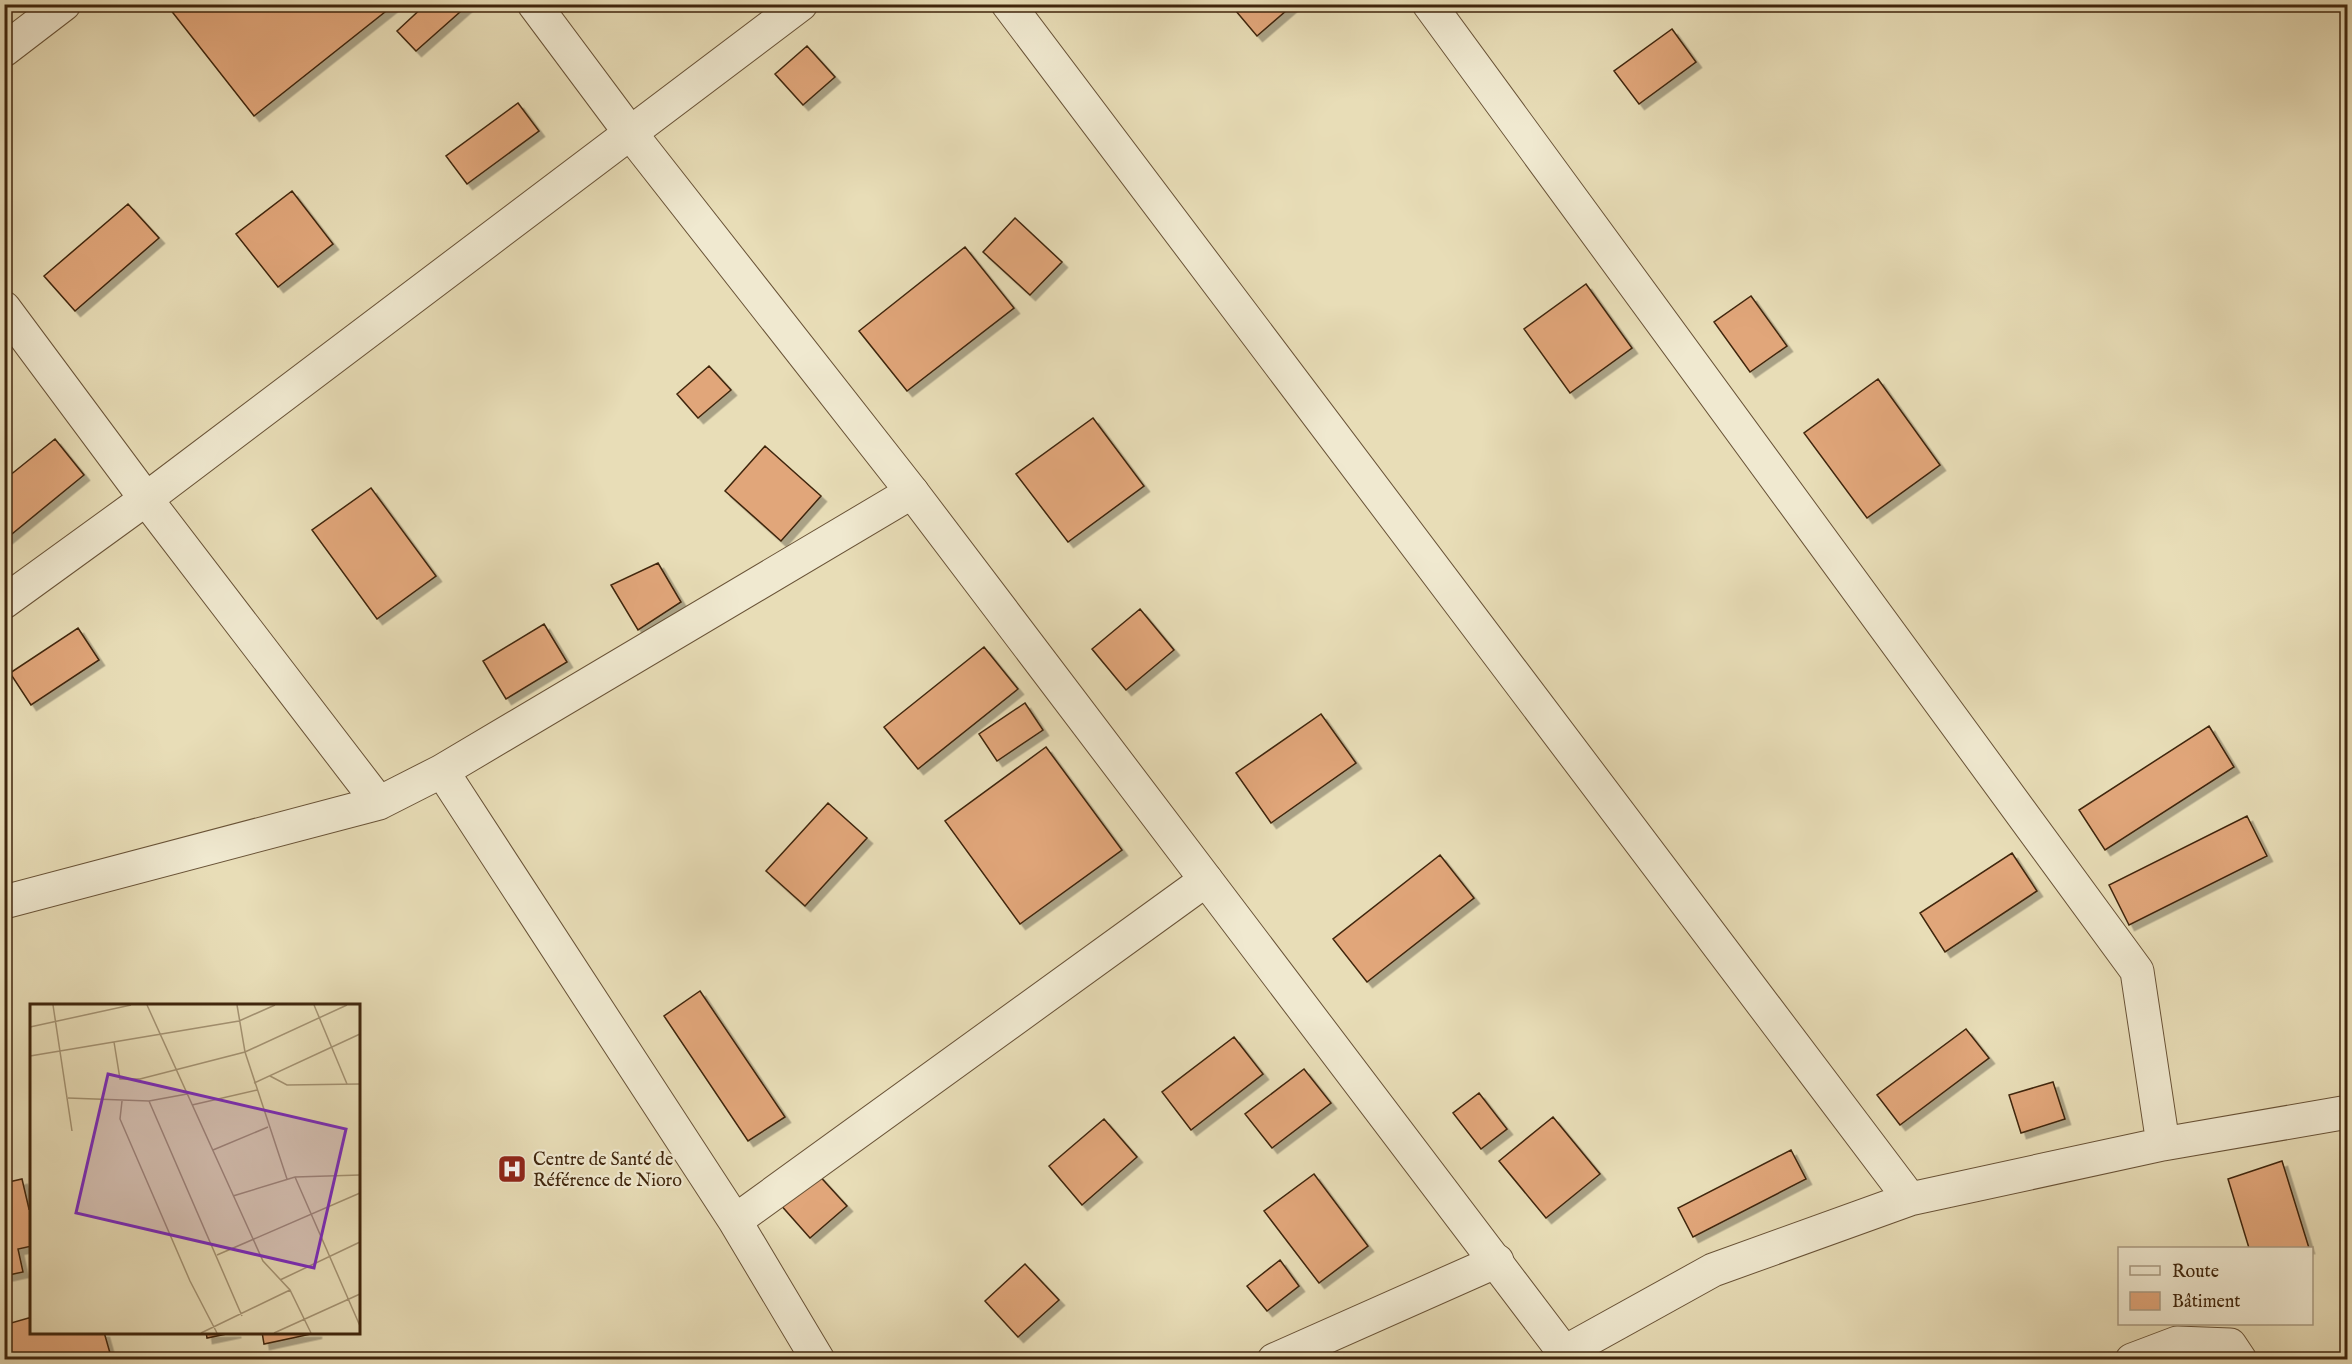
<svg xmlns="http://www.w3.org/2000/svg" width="2352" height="1364" viewBox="0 0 2352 1364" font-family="'IM FELL English',serif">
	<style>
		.building { fill: #e1a67a; stroke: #3f250c; stroke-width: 1.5; filter: url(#shadow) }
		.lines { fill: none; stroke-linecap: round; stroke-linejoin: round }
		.minor-casing { stroke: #695337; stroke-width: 35 }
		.tertiary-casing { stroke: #695337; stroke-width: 35 }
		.minor { stroke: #f0e9d0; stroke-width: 33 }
		.tertiary { stroke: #f0e9d0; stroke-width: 33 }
		.labels { text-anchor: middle; stroke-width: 4.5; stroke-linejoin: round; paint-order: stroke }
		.poi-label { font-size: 18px; fill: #3f250c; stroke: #f0e9d0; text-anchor: start }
		.inset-road { fill: none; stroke: #a49373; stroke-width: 1.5 }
		.view { fill: #7b2cbf; fill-opacity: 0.15; stroke: #7b2cbf; stroke-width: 3 }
		.inset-edge { fill: none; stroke: #3f250c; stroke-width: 3 }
	</style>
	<defs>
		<filter id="shadow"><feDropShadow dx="5.5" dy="5.5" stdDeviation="0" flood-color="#0004"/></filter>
	</defs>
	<rect width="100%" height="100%" fill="#e8ddb7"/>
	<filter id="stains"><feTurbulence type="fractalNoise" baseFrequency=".00333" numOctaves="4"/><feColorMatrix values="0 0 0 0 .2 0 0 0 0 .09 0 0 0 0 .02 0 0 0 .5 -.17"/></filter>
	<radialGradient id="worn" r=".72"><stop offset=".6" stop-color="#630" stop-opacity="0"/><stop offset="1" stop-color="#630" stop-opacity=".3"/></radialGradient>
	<path class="building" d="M166,4H395L254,116Z
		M426,4H469L416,51L397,31Z
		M1230,4H1294L1257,36Z
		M1672,29L1696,62L1639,104L1614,71Z
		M807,46L835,77L803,105L775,74Z
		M518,103L539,131L467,184L446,156Z
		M292,191L333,244L278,287L236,234Z
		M128,204L159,238L75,311L44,276Z
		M1015,218L1062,262L1030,295L983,252Z
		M965,247L1014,308L907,391L859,331Z
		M1586,284L1632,348L1570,393L1524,329Z
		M1751,296L1787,346L1750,372L1714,322Z
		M709,366L731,390L698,418L677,394Z
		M1878,379L1940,465L1867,518L1804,433Z
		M1093,418L1144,486L1068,542L1016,474Z
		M55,439L84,475L7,538L4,535V480Z
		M765,446L821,496L781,541L725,491Z
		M371,488L436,576L377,619L312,530Z
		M658,563L681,602L638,630L611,585Z
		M1140,609L1174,650L1126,690L1092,649Z
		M544,624L567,662L506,699L483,661Z
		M78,628L99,660L31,705L10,673Z
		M984,647L1018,689L918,769L884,727Z
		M1025,703L1043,730L997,761L979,734Z
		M1321,714L1356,763L1271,823L1236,773Z
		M2209,726L2234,767L2105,850L2079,810Z
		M1046,747L1122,850L1020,924L945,821Z
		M828,803L867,838L805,906L766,871Z
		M2247,816L2267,856L2129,925L2109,885Z
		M2012,853L2037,891L1945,952L1920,913Z
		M1440,855L1474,898L1367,982L1333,939Z
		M700,991L785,1117L748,1141L664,1016Z
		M1966,1029L1989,1058L1900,1125L1877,1095Z
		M1234,1037L1263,1074L1191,1130L1162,1092Z
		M1304,1069L1331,1103L1272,1148L1245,1114Z
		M2053,1082L2065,1119L2021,1133L2009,1095Z
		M1479,1093L1507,1129L1481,1149L1453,1113Z
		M1553,1117L1600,1174L1546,1218L1499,1161Z
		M1104,1119L1137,1157L1082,1205L1049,1166Z
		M1791,1150L1806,1179L1693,1237L1678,1208Z
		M2282,1161L2309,1248H2249L2228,1179Z
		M815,1171L847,1206L810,1238L779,1203Z
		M1314,1174L1368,1246L1319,1283L1264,1211Z
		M22,1179L29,1209L32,1208V1246L18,1249L23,1272L4,1276V1183Z
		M1280,1260L1299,1286L1267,1311L1247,1286Z
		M1025,1264L1059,1300L1018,1337L985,1301Z
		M32,1317V1332H104L112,1360H10L4,1341V1325Z
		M206,1332H236L207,1338Z
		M262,1332H316V1333L264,1344Z"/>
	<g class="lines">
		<g class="minor-casing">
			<path id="minor" d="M1008,4L1910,1199
				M1429,4L2137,971L2163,1144
				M4,50L64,4
				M4,308L146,499L379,803
				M4,602L146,499L801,4
				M442,771L735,1221L818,1360
				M4,902L379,803L442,771L912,492
				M735,1221L1206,880
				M1565,1352L1713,1270L1910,1199L2163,1144L2348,1112
				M1274,1360L1497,1261
				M2132,1360L2177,1343L2230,1345L2240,1360"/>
		</g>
		<g class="tertiary-casing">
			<path id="tertiary" d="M534,4L631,134L912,492L1570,1360"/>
		</g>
		<use href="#minor" class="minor"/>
		<use href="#tertiary" class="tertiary"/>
	</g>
	<defs>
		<g id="hospital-square" transform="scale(1.5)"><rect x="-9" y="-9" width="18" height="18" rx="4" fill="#8f2418" stroke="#f0e9d0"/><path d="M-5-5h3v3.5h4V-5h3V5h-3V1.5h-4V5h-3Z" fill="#fff"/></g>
	</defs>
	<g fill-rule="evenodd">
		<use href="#hospital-square" x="512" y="1169"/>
	</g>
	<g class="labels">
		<g class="poi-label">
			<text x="533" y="1165">Centre de Santé de<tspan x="533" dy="21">Référence de Nioro</tspan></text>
		</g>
	</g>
	<g transform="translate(30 1004)">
		<rect width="330" height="330" fill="#e8ddb7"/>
		<path class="inset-road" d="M23,1L42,127M117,1L233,257L260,286L281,329M207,1L215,48L257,175M284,1L317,80M0,23L101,1M84,38L90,75H110L215,48L317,1M0,52L209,17L245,1M240,72L257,81L330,80M224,79L330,30M38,94L119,97L157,90M92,97L90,115L160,277L187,329M119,97L212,312M162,101L227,86M183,146L238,123M265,173L330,322M203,192L265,173L330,171M187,251L330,189M250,276L330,238M171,329L260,286M244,329L330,290"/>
		<path class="view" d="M78,70L316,125L284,264L46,209Z"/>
		<rect width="330" height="330" class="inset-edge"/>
	</g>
	<rect width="2352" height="1364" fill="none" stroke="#e8ddb7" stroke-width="24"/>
	<rect x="6" y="6" width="2340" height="1352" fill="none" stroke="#3f250c" stroke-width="3"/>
	<rect x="12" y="12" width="2328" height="1340" fill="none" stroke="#3f250c" stroke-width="1.5"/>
	<rect x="2118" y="1247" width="195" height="78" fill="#f0e9d0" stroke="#a99b82" stroke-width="1.5"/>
	<rect x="2130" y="1266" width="30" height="9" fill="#f0e9d0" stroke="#a99b82" stroke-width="1.5"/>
	<text x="2172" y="1277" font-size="18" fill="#3f250c">Route</text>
	<rect x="2130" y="1292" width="30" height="18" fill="#e1a67a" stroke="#a99b82" stroke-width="1.5"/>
	<text x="2172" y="1307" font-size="18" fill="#3f250c">Bâtiment</text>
	<rect width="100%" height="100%" filter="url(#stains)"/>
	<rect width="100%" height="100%" fill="url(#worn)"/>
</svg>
